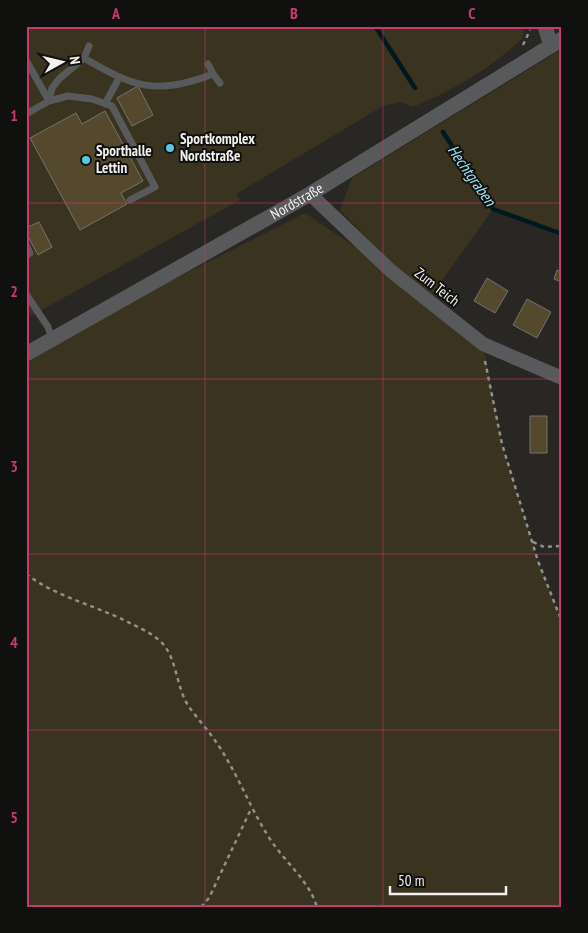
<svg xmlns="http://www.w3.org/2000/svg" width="588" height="933" viewBox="0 0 588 933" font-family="'PT Sans Narrow',sans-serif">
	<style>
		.green { fill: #3a331f }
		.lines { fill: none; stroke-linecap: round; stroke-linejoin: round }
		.stream { stroke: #00191f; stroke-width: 4.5 }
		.building { fill: #54492c; stroke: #73726e }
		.path { stroke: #91908d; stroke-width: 2.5; stroke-dasharray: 4 4; stroke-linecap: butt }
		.service { stroke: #57595a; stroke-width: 7 }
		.minor { stroke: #57595a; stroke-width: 14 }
		.tertiary { stroke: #57595a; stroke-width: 15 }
		.grid { fill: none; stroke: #c93871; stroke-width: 1; stroke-opacity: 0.55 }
		.poi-dot { fill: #56c9e1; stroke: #10100f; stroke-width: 2 }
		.labels { text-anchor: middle; stroke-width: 4; stroke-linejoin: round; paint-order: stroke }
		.poi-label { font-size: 15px; font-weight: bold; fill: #f1f0ee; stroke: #10100f; text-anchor: start }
		.street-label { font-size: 15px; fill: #f1f0ee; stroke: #10100f }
		.water-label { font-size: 16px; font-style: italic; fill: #9be4f5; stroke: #10100f }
		.neatline { fill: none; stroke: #c93871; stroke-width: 2 }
		.grid-label { font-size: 16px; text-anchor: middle; font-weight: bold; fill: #c93871 }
	</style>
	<rect width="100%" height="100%" fill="#282724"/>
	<path class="green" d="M26,26H524L523,38C491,68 454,90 413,107L401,102L383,106L236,194L240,200L31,316L26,308V100L29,98L26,92Z
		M562,49V234L493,209L428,300L483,344L502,444L538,561L562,622V907H26V354L53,340L305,213L391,271L424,297L340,210L352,178Z"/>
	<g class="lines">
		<path class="stream" d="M375,26L415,88
			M443,132L493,209L562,234"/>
	</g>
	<path class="building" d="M138,86L153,115L132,126L117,98Z
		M105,111L143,181L121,193L127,204L80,230L30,138L76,113L82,124Z
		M39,222L52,247L38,255L26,233V228Z
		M557,270L562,272V282L554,279Z
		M487,278L508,291L495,313L474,301Z
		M527,299L551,312L537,338L513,325Z
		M530,416H547V453H530Z"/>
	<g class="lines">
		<path class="path" d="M523,45L530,30
			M485,361L502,444L538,561L562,622
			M533,542L544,547L562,546
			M26,574C58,598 98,606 132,624C142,629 153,634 161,642C177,657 176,688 189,707C201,723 215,738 225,756C242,784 253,814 272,842C287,864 309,881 317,907
			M201,907L209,898L251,809"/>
		<path class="service" d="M89,46L84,58L60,78L52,88L49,101L68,96L92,99L112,106L155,187L130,200
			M84,58C133,87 157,96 213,74L220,83
			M26,60L49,101L26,114
			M208,64L213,74
			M105,104L119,78
			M26,245L30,253L26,256
			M26,294L48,327L52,339"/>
		<path class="minor" d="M310,194L391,271L483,344L562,378"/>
		<g class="tertiary">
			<path d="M545,26L551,46"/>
			<path id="s1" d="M26,354L310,194L562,39"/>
		</g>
	</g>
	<path class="grid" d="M205,26V907M383,26V907M26,203H562M26,379H562M26,554H562M26,730H562"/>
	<g class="poi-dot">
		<circle cx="170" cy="148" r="5"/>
		<circle cx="86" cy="160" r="5"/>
	</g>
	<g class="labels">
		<g class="poi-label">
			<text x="180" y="144">Sportkomplex<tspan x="180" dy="17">Nordstraße</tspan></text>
			<text x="96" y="156">Sporthalle<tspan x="96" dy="17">Lettin</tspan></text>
		</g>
		<g class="street-label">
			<text dy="5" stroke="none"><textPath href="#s1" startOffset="311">Nordstraße</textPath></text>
			<text transform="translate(437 287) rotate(38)" y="5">Zum Teich</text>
		</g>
		<g class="water-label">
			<text transform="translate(472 175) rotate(55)" y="6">Hechtgraben</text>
		</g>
	</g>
	<rect width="588" height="933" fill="none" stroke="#10100f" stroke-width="55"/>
	<g transform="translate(62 62) rotate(82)" stroke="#10100f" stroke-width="4" paint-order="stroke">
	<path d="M0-4L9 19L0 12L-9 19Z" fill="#f1f0ee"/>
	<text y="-8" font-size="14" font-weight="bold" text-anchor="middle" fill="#f1f0ee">N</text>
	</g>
	<path d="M390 886v8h116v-8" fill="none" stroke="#f1f0ee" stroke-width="2.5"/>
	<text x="398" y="886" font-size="15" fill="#f1f0ee" stroke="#10100f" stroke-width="4" paint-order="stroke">50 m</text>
	<rect x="28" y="28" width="532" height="878" class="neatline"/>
	<g class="grid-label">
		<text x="116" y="19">A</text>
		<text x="294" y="19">B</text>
		<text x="472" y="19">C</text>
		<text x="14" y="121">1</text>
		<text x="14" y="297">2</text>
		<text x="14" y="472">3</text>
		<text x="14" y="648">4</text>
		<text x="14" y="823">5</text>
	</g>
</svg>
